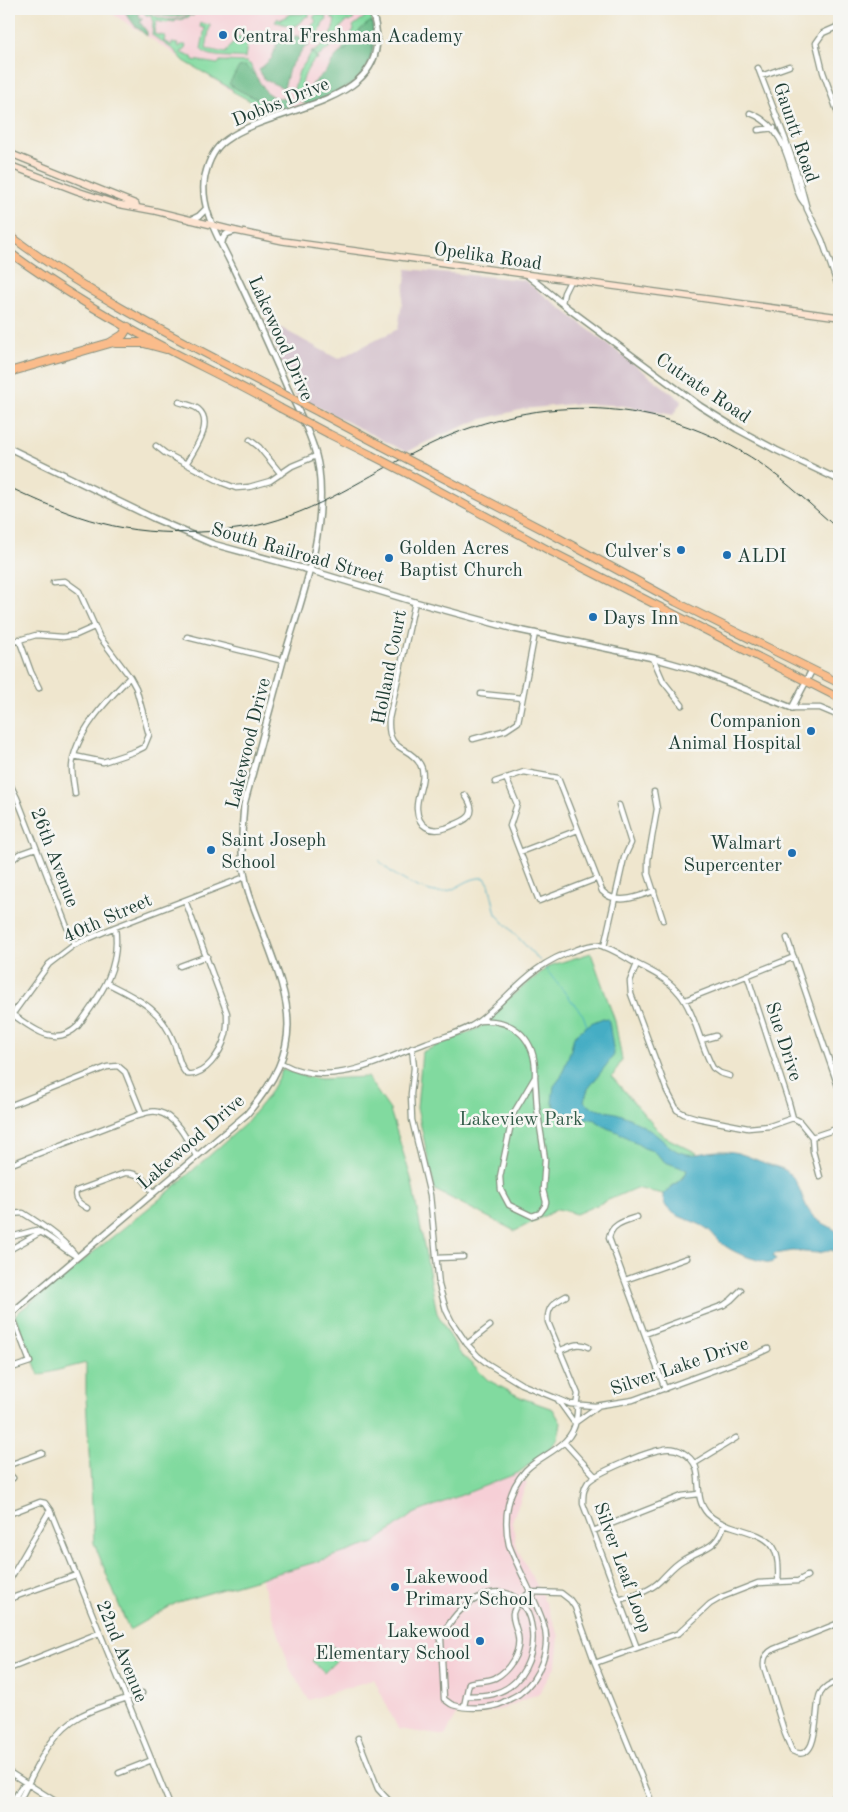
<svg xmlns="http://www.w3.org/2000/svg" width="848" height="1812" viewBox="0 0 848 1812" font-family="'Old Standard TT',serif">
	<style>
		.built { fill: #f6cfd6 }
		.industrial { fill: #d1bdc9 }
		.green { fill: #81da9f; stroke: #508c6a }
		.forest { fill: #68ba86; stroke: #447c5d }
		.water { fill: #44adc4; stroke: #32757c }
		.lines { fill: none; stroke-linecap: round; stroke-linejoin: round }
		.stream { stroke: #44adc4; stroke-width: 1 }
		.minor-casing { stroke: #879281; stroke-width: 7 }
		.tertiary-casing { stroke: #879281; stroke-width: 8 }
		.secondary-casing { stroke: #879281; stroke-width: 8 }
		.trunk-casing { stroke: #879281; stroke-width: 9 }
		.motorway-casing { stroke: #879281; stroke-width: 10 }
		.minor { stroke: #fff; stroke-width: 4.5 }
		.tertiary { stroke: #fff; stroke-width: 5 }
		.secondary { stroke: #fde4d1; stroke-width: 5.5 }
		.trunk { stroke: #fabc8b; stroke-width: 7 }
		.motorway { stroke: #fabc8b; stroke-width: 8 }
		.rail { stroke: #1f3d34; stroke-width: 1 }
		.trunk-bridge-casing { stroke: #879281; stroke-width: 9; stroke-linecap: butt }
		.trunk-bridge { stroke: #fabc8b; stroke-width: 7 }
		.poi-dot { fill: #1f6fb2; stroke: #f6f6f2; stroke-width: 2 }
		.labels { text-anchor: middle; stroke-width: 5; stroke-linejoin: round; paint-order: stroke }
		.poi-label { font-size: 19px; fill: #1f3d34; stroke: #f6f6f2; text-anchor: start }
		.street-label { font-size: 19px; fill: #1f3d34; stroke: #f6f6f2 }
		.park-label { font-size: 19px; fill: #335c49; stroke: #f6f6f2 }
	</style>
	<rect width="100%" height="100%" fill="#f6f6f2"/>
	<filter id="ink" filterUnits="userSpaceOnUse"><feTurbulence type="fractalNoise" baseFrequency=".02" numOctaves="2"/><feDisplacementMap in="SourceGraphic" scale="10" xChannelSelector="R" yChannelSelector="G"/><feConvolveMatrix kernelMatrix="1 2 1 2 8 2 1 2 1" color-interpolation-filters="sRGB"/></filter>
	<filter id="wash" filterUnits="userSpaceOnUse"><feTurbulence type="fractalNoise" baseFrequency=".0096" numOctaves="4" result="noise"/><feDisplacementMap in="SourceGraphic" scale="20" xChannelSelector="R" yChannelSelector="G"/><feGaussianBlur stdDeviation="1.12" result="paint"/><feColorMatrix in="noise" values="0 0 0 0 0 0 0 0 0 0 0 0 0 0 0 0 0 1.4 0 .05"/><feComposite in="paint" operator="in"/></filter>
	<g filter="url(#wash)">
		<rect width="100%" height="100%" fill="#efe6ce"/>
		<path class="built" d="M105,9H369L374,25L373,56L361,76L279,116L230,90Z
			M518,1473L527,1483L512,1521L517,1548L546,1603L559,1636L556,1665L539,1693L503,1709L473,1715L458,1713L445,1736L398,1729L374,1679L309,1700L290,1669L261,1578L316,1562L374,1543L413,1514Z"/>
		<path class="industrial" d="M407,269L524,280L682,401L673,415L619,405L571,404L524,409L479,420L441,435L406,452L295,395L263,318L338,359L398,329Z"/>
		<path class="green" d="M142,9C147,9 148,12 152,14C166,23 183,21 195,10L193,16L189,15L188,18L186,17L181,20H175V22L169,21L167,23L156,21L154,34L165,36L164,42L169,43V45H172V43L178,44V46L180,47L181,45H186L184,51H182L181,53L192,57L193,60L218,64L220,61L247,62L248,64H250L255,75L245,67L229,84C242,93 271,107 287,105L288,111L278,116L232,91L233,90L184,61L175,51L152,35L153,22L151,15H146Z
			M149,9H193C180,20 162,19 149,9Z
			M355,9H369C377,34 377,56 360,77L372,55V22C360,27 352,39 345,50H342L354,29L353,26L365,17Z
			M305,11L309,13V17L306,16C294,34 287,23 275,22L278,18L281,21V19L291,14H303Z
			M317,14L326,16L327,20L324,21L319,33L307,43L306,42L307,34L305,30L307,32L316,21L314,19V16Z
			M339,14L341,17H348L350,15L354,19L350,22L347,21L341,27L331,46L317,58L318,60L312,50L314,52C326,44 333,34 335,19H332V16Z
			M201,23L210,25L206,49L226,53C228,47 234,45 236,36L248,38L245,58C234,56 207,59 201,49L205,28L200,27Z
			M311,51L318,60L315,59C307,68 303,77 301,89H304L303,91L293,93L291,90L294,89L299,71L312,53Z
			M591,953L615,1021L622,1060L612,1077L663,1136L697,1153L685,1175L663,1194L636,1188L576,1214L558,1209L515,1231L435,1190L417,1108L422,1052L479,1028L509,998L549,966Z
			M283,1069L303,1076L321,1079L367,1077L390,1110L411,1178L437,1313L459,1352L488,1380L522,1398L553,1409L561,1423L558,1438L549,1450L518,1473L413,1514L374,1543L316,1562L178,1602L129,1630L94,1543L86,1397V1363L39,1375L15,1315L166,1194L244,1125L267,1097Z
			M329,1643L342,1655L324,1673L312,1661Z"/>
		<path class="forest" d="M123,9H141V11L138,13L140,18H143L140,22L147,32V36L135,26Z
			M372,21C377,79 354,86 307,105L297,98L309,95L312,83H315C317,76 325,74 329,68C333,60 337,52 346,50C352,39 360,27 372,21Z
			M280,34L285,37L299,36L309,46L308,47L305,46L289,69L284,88L265,80L259,70L272,58Z
			M245,66L255,75L266,92L273,97L286,99L287,105C271,107 242,93 229,84L239,67Z"/>
		<path class="water" d="M603,1018L608,1019L609,1022L614,1055L588,1089L584,1101C592,1112 610,1110 622,1115C633,1119 645,1127 655,1134C663,1140 670,1148 679,1152C696,1158 704,1151 720,1151C737,1150 751,1158 767,1164C772,1166 780,1167 785,1170C801,1180 801,1202 812,1215C819,1224 832,1225 839,1234V1254L832,1250L818,1253L793,1251L774,1254L773,1256L776,1260L770,1263C752,1259 734,1254 720,1242C715,1237 711,1231 706,1228C692,1218 661,1217 663,1194L685,1176L687,1170L665,1162L653,1151L644,1148L618,1132L607,1128L595,1120L561,1112L556,1108L552,1102L554,1086L561,1077L571,1049L574,1036L591,1023Z"/>
		<g class="lines">
			<path class="stream" d="M379,860C389,875 426,895 444,892C459,889 469,876 485,878L489,884L496,914L540,961
				M544,967L583,1015L587,1026"/>
		</g>
	</g>
	<g filter="url(#ink)">
		<g class="lines">
			<g class="minor-casing">
				<path id="minor" d="M839,26L823,33L816,43L823,72L839,116
					M758,68L785,138L799,179L807,209L822,240L839,289
					M761,76L789,66
					M750,113C779,124 786,150 794,178C796,187 798,196 804,203
					M758,130L774,128
					M562,303L564,293L570,281
					M179,402C185,404 193,405 198,409C215,423 194,450 186,464
					M250,440L259,447L281,474
					M156,446L165,453L223,483L236,488L249,487L270,481L292,466L316,456
					M53,582L65,581L79,591L99,636L130,677L136,688L149,735L144,747L136,751L103,762L74,756
					M415,602L389,719C387,754 407,743 420,764C428,778 416,794 417,809C418,827 431,833 446,828C464,821 481,817 465,795
					M187,637L283,661
					M19,639L31,672L39,688
					M9,643L36,635L63,637L76,635L94,627
					M653,658L663,681L682,705
					M481,694L522,698
					M792,708H820L839,716
					M473,739L506,730L518,722L535,633
					M506,778L517,804L510,826L539,901L596,879
					M9,782L17,798L74,945
					M495,782L524,772L558,778L602,891C616,906 637,897 654,891
					M654,792L657,809L648,860V874L663,920
					M75,794C74,785 72,776 72,767C74,734 108,699 130,677
					M520,852L578,830
					M9,863L19,854L36,848
					M787,938L839,1089
					M604,947L624,858L631,843L619,805
					M637,964L630,981L631,994L667,1091L677,1110L684,1114L697,1118L748,1128L770,1126L793,1118L799,1121L812,1137
					M180,966L207,956
					M747,975L789,1103L793,1118
					M107,983C138,999 161,1008 174,1043C178,1053 179,1067 187,1074C205,1077 221,1052 225,1037C228,1029 227,1021 227,1013L185,900
					M685,1000L794,957
					M9,1012C31,1027 54,1049 78,1026C101,994 121,969 115,927
					M9,1019L49,964L74,945L115,927L245,877
					M479,1021C516,1018 537,1041 535,1077
					M701,1040L716,1036
					M412,1048L414,1068L411,1094L412,1120L430,1195L439,1285L446,1310L452,1322L467,1344L478,1356L488,1364L521,1384L570,1404L595,1406L633,1400L755,1355L768,1349
					M281,1063C330,1090 380,1060 426,1043C442,1037 465,1032 479,1021C513,994 530,964 576,950C582,948 590,944 598,945C611,947 624,957 635,963C651,971 668,979 679,993C694,1010 701,1047 713,1068L720,1073L730,1076
					M535,1077L537,1108L545,1159L543,1190L546,1202L545,1206L540,1213L532,1216L509,1205L501,1190L500,1177L513,1114Z
					M9,1106L107,1067L118,1066L125,1072L142,1114
					M812,1137L813,1151L820,1177
					M812,1137L839,1128
					M9,1165L138,1115C144,1113 152,1110 158,1112C176,1116 188,1141 196,1156
					M87,1208C80,1204 73,1199 76,1191L125,1173C140,1172 145,1181 153,1192
					M9,1214L23,1213C41,1224 65,1240 77,1257
					M637,1217C625,1221 611,1224 609,1238L665,1389
					M11,1237L36,1230C51,1236 62,1249 76,1256
					M9,1250L41,1232
					M436,1258L463,1257
					M625,1280L687,1258
					M566,1296C553,1303 547,1307 548,1322L578,1394L576,1406
					M645,1334L724,1305L731,1300L741,1290
					M467,1344L490,1326
					M559,1351C569,1347 578,1341 588,1347
					M9,1369L30,1362L11,1313
					M558,1400L573,1421
					M576,1422L597,1407
					M564,1442L595,1476
					M695,1463L736,1438
					M9,1465L42,1453
					M9,1474L13,1478
					M9,1514L40,1502L45,1503L50,1510L169,1803
					M593,1531L682,1496L699,1494
					M9,1581L50,1510
					M9,1599L76,1575
					M619,1600C634,1595 649,1592 660,1581C668,1573 674,1565 683,1560C702,1548 718,1549 724,1524
					M839,1623L774,1649C766,1653 763,1658 764,1667L785,1734L792,1751C821,1766 814,1706 820,1694C824,1686 831,1683 839,1681
					M637,1648L583,1504C583,1496 583,1489 588,1482C596,1473 646,1452 660,1450C667,1448 675,1448 682,1452C710,1468 689,1494 708,1514C715,1521 723,1524 731,1526C768,1538 781,1539 778,1582
					M595,1663L679,1633L710,1604L722,1597L758,1583L798,1581L807,1576
					M9,1669L99,1633
					M466,1696C475,1696 484,1696 493,1694C554,1678 540,1569 480,1597C462,1605 449,1621 441,1639L444,1699C447,1701 450,1704 453,1705C466,1709 490,1709 502,1703C507,1700 514,1697 519,1694C540,1679 552,1646 543,1622C534,1596 519,1571 509,1545C503,1519 507,1490 526,1470C543,1453 572,1447 576,1420C577,1414 578,1410 577,1405
					M464,1706L469,1683C477,1680 486,1682 495,1678C509,1671 521,1652 518,1636C517,1629 512,1620 513,1613C515,1604 524,1598 530,1592L561,1593L570,1600L575,1607L595,1663L652,1803
					M358,1738L378,1789L391,1803
					M9,1772L58,1803
					M119,1773L152,1760
					M12,1803L21,1787L28,1784
					M18,1803C35,1773 47,1734 80,1716C99,1706 122,1700 142,1693
					M827,1803L839,1793"/>
			</g>
			<g class="tertiary-casing">
				<path id="tertiary" d="M191,220L199,216L206,209
					M222,243C223,234 228,233 236,231
					M527,275L569,309L700,406L737,429L776,450L839,480
					M9,448L153,518L213,544L309,570L415,602L514,629L653,658L699,671L792,708L812,670
					M9,1315L247,1114C310,1041 289,1001 259,921C254,907 247,892 245,877C240,854 242,829 244,805C257,757 270,709 283,661C301,599 327,535 319,470C315,440 299,413 287,387C270,348 253,310 235,272C222,243 198,209 205,176C208,163 214,148 226,140C277,102 406,107 371,9"/>
			</g>
			<g class="secondary-casing">
				<path id="secondary" d="M9,153L136,204V207
					M9,165L77,191L117,204L155,211L236,231L283,241L839,317"/>
			</g>
			<g class="trunk-casing">
				<path id="trunk" d="M9,235C90,296 180,340 270,387
					M9,252C61,290 117,323 175,353C210,371 246,388 280,408
					M320,413L380,445
					M329,434L371,455
					M424,468L555,536L676,602L839,683
					M412,476L552,552L839,698"/>
			</g>
			<g class="motorway-casing">
				<path id="motorway" d="M115,343H144L166,349
					M9,372L110,343L123,335L128,327"/>
			</g>
			<use href="#minor" class="minor"/>
			<use href="#tertiary" class="tertiary"/>
			<use href="#secondary" class="secondary"/>
			<use href="#trunk" class="trunk"/>
			<use href="#motorway" class="motorway"/>
			<path class="rail" d="M9,487C75,519 125,536 200,532C222,531 245,529 267,523C327,507 377,469 433,443C541,392 659,396 760,463C788,483 813,507 839,530"/>
			<g class="trunk-bridge-casing">
				<path id="trunk-bridge" d="M270,387L320,413
					M280,408L329,434
					M380,445L424,468
					M371,455L412,476"/>
			</g>
			<use href="#trunk-bridge" class="trunk-bridge"/>
		</g>
	</g>
	<g class="poi-dot">
		<circle cx="223" cy="35" r="5"/>
		<circle cx="681" cy="550" r="5"/>
		<circle cx="727" cy="555" r="5"/>
		<circle cx="389" cy="558" r="5"/>
		<circle cx="593" cy="617" r="5"/>
		<circle cx="811" cy="731" r="5"/>
		<circle cx="211" cy="850" r="5"/>
		<circle cx="792" cy="853" r="5"/>
		<circle cx="395" cy="1587" r="5"/>
		<circle cx="480" cy="1641" r="5"/>
	</g>
	<g class="labels">
		<g class="poi-label">
			<text x="233" y="42">Central Freshman Academy</text>
			<text x="399" y="554">Golden Acres<tspan x="399" dy="22">Baptist Church</tspan></text>
			<text x="671" y="557" text-anchor="end">Culver's</text>
			<text x="737" y="562">ALDI</text>
			<text x="603" y="624">Days Inn</text>
			<text x="801" y="727" text-anchor="end">Companion<tspan x="801" dy="22">Animal Hospital</tspan></text>
			<text x="221" y="846">Saint Joseph<tspan x="221" dy="22">School</tspan></text>
			<text x="782" y="849" text-anchor="end">Walmart<tspan x="782" dy="22">Supercenter</tspan></text>
			<text x="405" y="1583">Lakewood<tspan x="405" dy="22">Primary School</tspan></text>
			<text x="470" y="1637" text-anchor="end">Lakewood<tspan x="470" dy="22">Elementary School</tspan></text>
		</g>
		<g class="street-label">
			<text transform="translate(280 101) rotate(-22)" y="7">Dobbs Drive</text>
			<text transform="translate(797 132) rotate(71)" y="7">Gauntt Road</text>
			<text transform="translate(488 255) rotate(8)" y="7">Opelika Road</text>
			<text transform="translate(282 338) rotate(66)" y="7">Lakewood Drive</text>
			<text transform="translate(704 387) rotate(34)" y="7">Cutrate Road</text>
			<text transform="translate(298 552) rotate(16)" y="7">South Railroad Street</text>
			<text transform="translate(388 667) rotate(-79)" y="7">Holland Court</text>
			<text transform="translate(247 743) rotate(-76)" y="7">Lakewood Drive</text>
			<text transform="translate(56 857) rotate(69)" y="7">26th Avenue</text>
			<text transform="translate(107 917) rotate(-24)" y="7">40th Street</text>
			<text transform="translate(785 1041) rotate(72)" y="7">Sue Drive</text>
			<text transform="translate(190 1141) rotate(-41)" y="7">Lakewood Drive</text>
			<text transform="translate(679 1365) rotate(-19)" y="7">Silver Lake Drive</text>
			<text transform="translate(624 1567) rotate(70)" y="7">Silver Leaf Loop</text>
			<text transform="translate(123 1651) rotate(68)" y="7">22nd Avenue</text>
		</g>
		<g class="park-label">
			<text x="521" y="1125">Lakeview Park</text>
		</g>
	</g>
	<rect width="848" height="1812" fill="none" stroke="#f6f6f2" stroke-width="30"/>
</svg>
